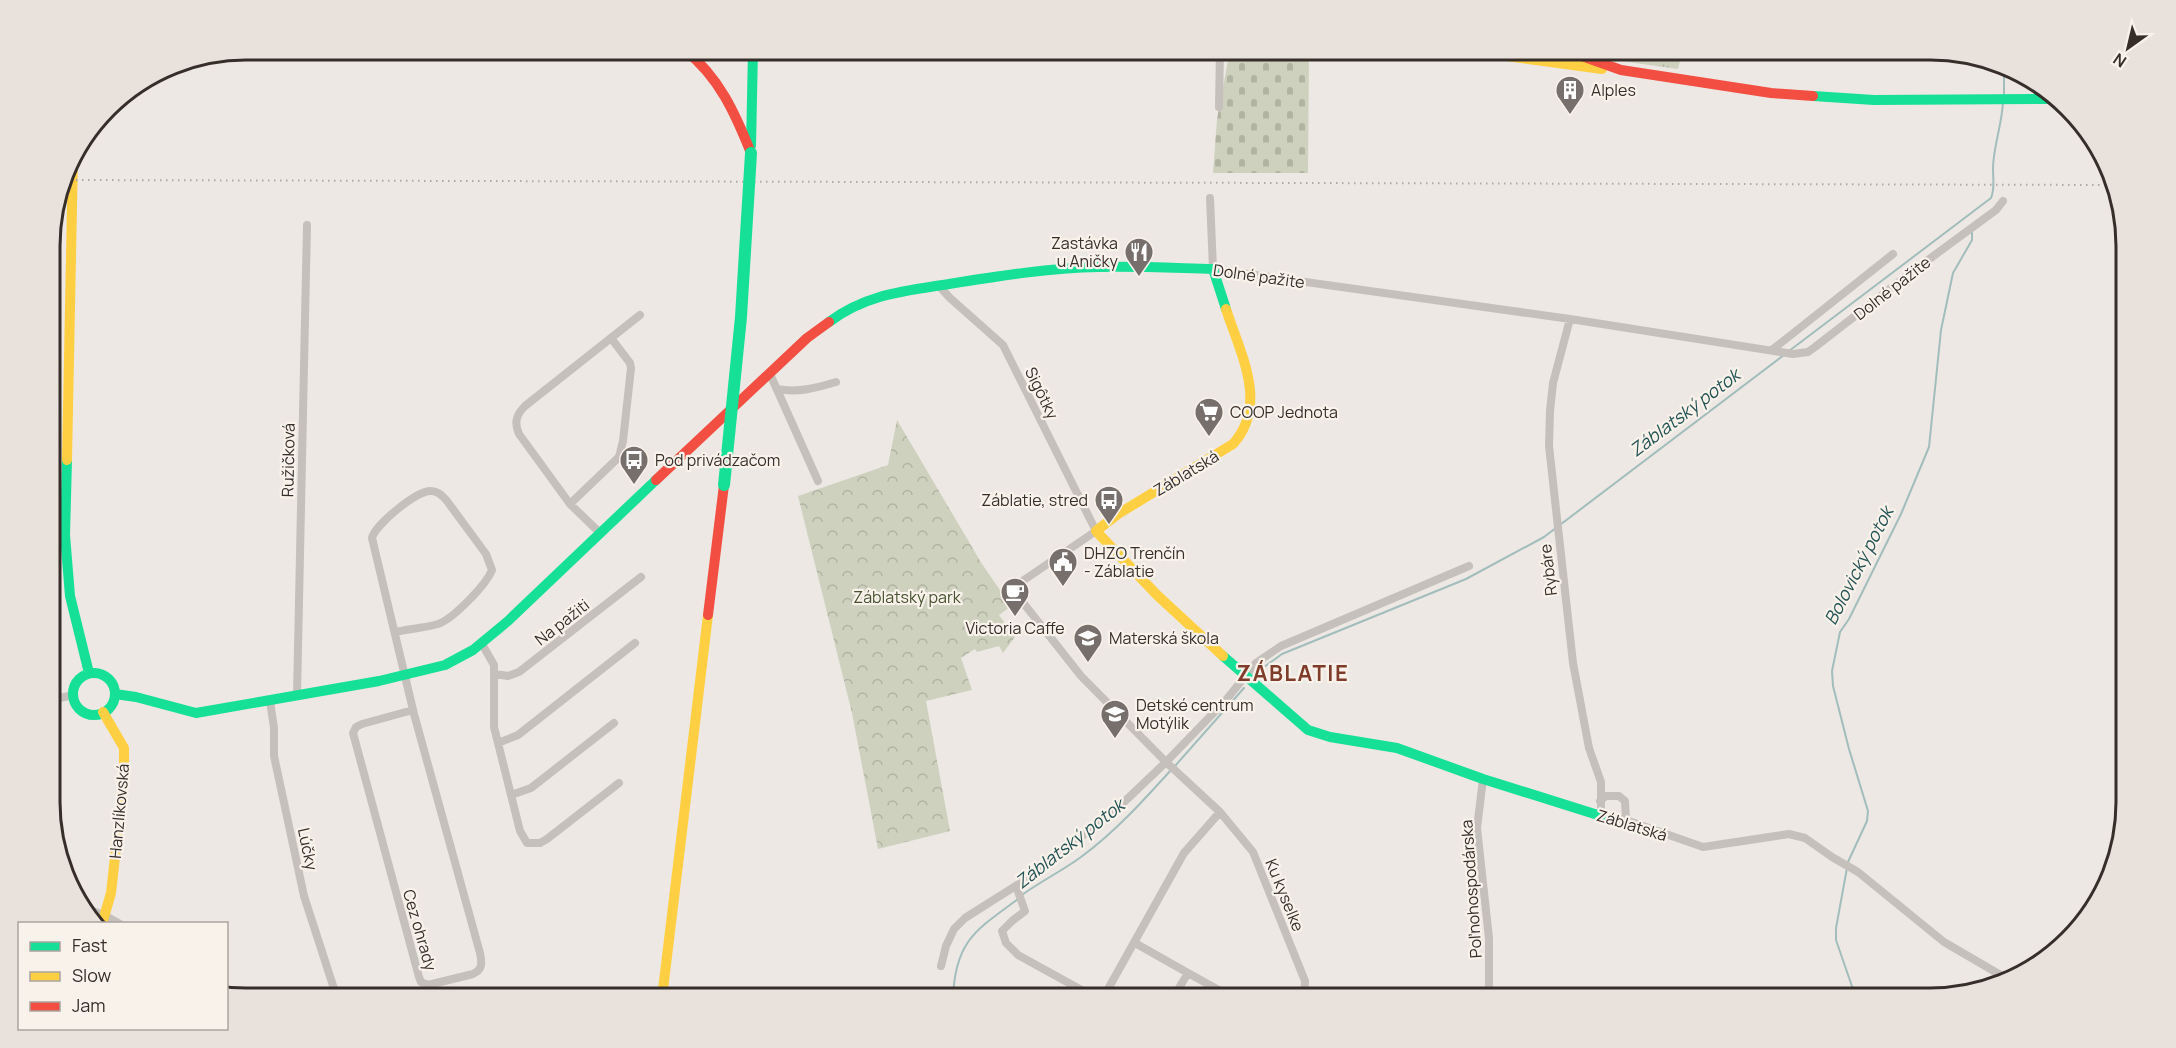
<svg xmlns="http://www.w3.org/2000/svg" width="2176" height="1048" viewBox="0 0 2176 1048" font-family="Manrope,sans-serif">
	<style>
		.grass { fill: url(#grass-tufts) }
		.cemetery { fill: url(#cemetery-stones) }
		.park { fill: url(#park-crowns) }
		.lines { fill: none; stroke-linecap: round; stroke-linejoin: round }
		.stream { stroke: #a1bdbc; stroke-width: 2 }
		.street { stroke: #c6c0bc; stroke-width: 8 }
		.fast { stroke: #16e098; stroke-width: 10 }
		.slow { stroke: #ffcf43; stroke-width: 10 }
		.jam { stroke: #f24e42; stroke-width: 10 }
		.rail { stroke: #aea9a6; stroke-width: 2; stroke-dasharray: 1.5 4.5; stroke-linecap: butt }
		.fast-bridge { stroke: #16e098; stroke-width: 12 }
		.labels { text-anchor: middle; stroke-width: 4.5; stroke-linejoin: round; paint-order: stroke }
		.poi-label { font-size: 16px; fill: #372e2a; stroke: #f9f2eb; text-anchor: start }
		.street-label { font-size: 16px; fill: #372e2a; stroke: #f9f2eb }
		.park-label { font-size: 16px; fill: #475330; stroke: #f9f2eb }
		.water-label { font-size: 18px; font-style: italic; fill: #235355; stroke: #f9f2eb }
		.district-label { font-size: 22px; font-weight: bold; letter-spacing: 1.5px; fill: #7f3c2a; stroke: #f9f2eb }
		.rim { fill: none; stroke: #372e2a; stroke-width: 3 }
	</style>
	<defs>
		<pattern id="grass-tufts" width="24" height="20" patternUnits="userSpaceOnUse" patternTransform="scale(1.5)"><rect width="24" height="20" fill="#ced1be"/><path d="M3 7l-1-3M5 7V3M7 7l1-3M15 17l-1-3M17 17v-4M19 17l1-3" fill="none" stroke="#b2b4a3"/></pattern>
		<pattern id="cemetery-stones" width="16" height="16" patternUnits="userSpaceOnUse" patternTransform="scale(1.5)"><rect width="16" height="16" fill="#ced1be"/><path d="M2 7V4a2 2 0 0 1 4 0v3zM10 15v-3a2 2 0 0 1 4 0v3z" fill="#b2b4a3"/></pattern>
		<pattern id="park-crowns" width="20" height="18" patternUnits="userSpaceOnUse" patternTransform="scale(1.5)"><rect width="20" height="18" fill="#ced1be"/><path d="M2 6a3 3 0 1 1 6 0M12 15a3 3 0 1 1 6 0" fill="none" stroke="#b2b4a3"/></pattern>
	</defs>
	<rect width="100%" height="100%" fill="#ede8e3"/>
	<path class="grass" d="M1578,50H1683L1678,69L1607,59Z"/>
	<path class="cemetery" d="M1230,50H1309L1308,173H1213L1217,119Z"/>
	<path class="park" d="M897,420L982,564L1011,606L999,615L1015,637L1003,653L999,646L977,652L975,649L961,658L972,690L926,701L950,831L878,849L852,713L798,496L888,465Z"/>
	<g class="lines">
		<path class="stream" d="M2004,64V94
			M1789,351L1991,198C1995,189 1993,179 1993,169C1993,147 2002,125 2003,102
			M1253,675L1282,654L1466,579L1544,537L1784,355
			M1175,766L1244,688
			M1848,862L1867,821L1868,811L1849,749L1833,686L1832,671L1840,632L1849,619L1901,514L1929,447L1941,330L1953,273L1972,240V232
			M1847,868L1836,928V940L1856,998
			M1022,895C1041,881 1062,871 1081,857C1115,832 1143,801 1171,770
			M953,998C955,941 976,930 1018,899"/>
		<path class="street" d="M1219,107L1220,50
			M1210,198L1213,269L1570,319L1793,354L1808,352L1815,347L1913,271L1996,210L2003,201
			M939,286L950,298L1003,345L1096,531L1024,580C1018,587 1018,591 1021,600L1081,676L1166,762L1220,812L1253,852L1305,981L1304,998
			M1570,319L1553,383L1550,411L1549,446L1573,663L1589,748L1601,782V816L1626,820L1703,847L1789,834L1805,838L1832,857L1858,872L1944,942L2004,977
			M1772,350L1893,254
			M770,374L818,481
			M777,389C798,393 816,388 836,382
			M570,504L619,457L623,441L631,368L630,363L611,338
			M600,533L570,504L519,434C514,423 516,415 525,406L640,315
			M395,632C409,629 424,628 438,624C453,619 486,585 492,570L486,554L447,501C443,496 438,491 431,491C417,490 375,525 372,538L414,714L480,953C482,963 483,969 473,974L428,985L421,982L419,977L353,733L356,727L362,724L413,710
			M482,644L494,665V727L520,831L527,843H540L547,839L619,783
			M495,674L508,676L519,672L641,577
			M297,695L307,225
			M51,700L73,695
			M270,701L274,728V756L304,896L337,998
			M498,743L518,735L635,643
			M1483,779L1477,828L1489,938V998
			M511,795L531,788L614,723
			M1600,801L1606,796H1619L1625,801L1626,820
			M1016,886L1025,911L1012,921L1002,931L1006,943L1018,955L1096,998
			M84,908L104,915L120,924
			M1135,943L1188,973L1173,998
			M941,966L946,946L954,929L965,918L1038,872L1123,803L1166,762L1226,700L1256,663L1281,646L1469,566
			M1188,973L1233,998
			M1103,998L1184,853L1220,812"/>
		<path class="fast" d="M1813,96L1874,100L2050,99
			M751,146L753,50
			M829,322C866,294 905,291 949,284C999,276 1049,268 1099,267C1137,266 1175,268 1213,269L1226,309
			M67,460L65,535L70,596L89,673
			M1223,656L1308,730L1330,737L1397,748L1483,779L1601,816
			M73 694a21 21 0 1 1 42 0a21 21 0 1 1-42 0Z
			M115,694L136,697L196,713L379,681L445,665L473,650L508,621L656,480"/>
		<path class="slow" d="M1462,50L1602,69
			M67,460L73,155
			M1223,656L1157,595L1096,531L1118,514L1233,444C1269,404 1240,353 1226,309
			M102,924L111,893L124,776V748L103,712
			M662,998L708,615"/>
		<path class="jam" d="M685,50C719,77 735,113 751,153
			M1565,50L1621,70L1771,93L1813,96
			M656,480L807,338L829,322
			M708,615L724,485"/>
		<path class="rail" d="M64,180L2110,185"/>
		<path class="fast-bridge" d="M724,485L741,317L751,153"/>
	</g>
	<defs>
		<g id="building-pin" transform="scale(1.5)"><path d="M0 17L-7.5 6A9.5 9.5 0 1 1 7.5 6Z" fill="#776f6b" stroke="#f9f2eb"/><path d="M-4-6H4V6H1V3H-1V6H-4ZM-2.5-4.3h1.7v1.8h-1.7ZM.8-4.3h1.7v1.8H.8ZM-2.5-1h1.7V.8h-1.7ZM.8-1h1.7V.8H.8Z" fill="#fff"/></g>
		<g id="restaurant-pin" transform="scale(1.5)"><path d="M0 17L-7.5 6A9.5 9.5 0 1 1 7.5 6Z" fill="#776f6b" stroke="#f9f2eb"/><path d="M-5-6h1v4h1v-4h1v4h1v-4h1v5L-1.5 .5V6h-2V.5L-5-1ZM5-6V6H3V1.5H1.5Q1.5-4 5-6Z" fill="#fff"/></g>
		<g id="supermarket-pin" transform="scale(1.5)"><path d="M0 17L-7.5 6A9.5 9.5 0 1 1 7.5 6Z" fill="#776f6b" stroke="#f9f2eb"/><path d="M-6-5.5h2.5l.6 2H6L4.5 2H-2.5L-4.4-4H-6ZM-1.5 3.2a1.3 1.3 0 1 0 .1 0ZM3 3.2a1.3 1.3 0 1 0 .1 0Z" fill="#fff"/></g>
		<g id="bus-pin" transform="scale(1.5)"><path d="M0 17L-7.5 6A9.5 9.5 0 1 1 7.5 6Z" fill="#776f6b" stroke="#f9f2eb"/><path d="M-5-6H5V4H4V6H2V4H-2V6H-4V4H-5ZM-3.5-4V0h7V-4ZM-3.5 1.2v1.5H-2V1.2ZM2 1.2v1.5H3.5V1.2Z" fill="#fff"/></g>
		<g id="civic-pin" transform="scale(1.5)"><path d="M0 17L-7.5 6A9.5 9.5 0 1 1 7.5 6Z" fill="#776f6b" stroke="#f9f2eb"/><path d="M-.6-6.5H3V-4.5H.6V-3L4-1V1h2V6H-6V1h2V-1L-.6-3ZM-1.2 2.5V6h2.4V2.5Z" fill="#fff"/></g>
		<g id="cafe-pin" transform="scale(1.5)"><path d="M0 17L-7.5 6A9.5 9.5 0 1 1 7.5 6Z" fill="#776f6b" stroke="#f9f2eb"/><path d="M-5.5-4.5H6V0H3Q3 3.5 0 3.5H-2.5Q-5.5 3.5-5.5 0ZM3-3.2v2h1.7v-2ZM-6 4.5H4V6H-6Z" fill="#fff"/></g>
		<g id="school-pin" transform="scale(1.5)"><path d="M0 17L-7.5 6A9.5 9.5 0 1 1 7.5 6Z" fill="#776f6b" stroke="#f9f2eb"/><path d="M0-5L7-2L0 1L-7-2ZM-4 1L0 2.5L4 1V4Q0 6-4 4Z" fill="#fff"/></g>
	</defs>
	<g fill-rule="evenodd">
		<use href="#building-pin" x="1570" y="90"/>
		<use href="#restaurant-pin" x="1139" y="252"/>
		<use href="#supermarket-pin" x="1209" y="412"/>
		<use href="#bus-pin" x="634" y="460"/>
		<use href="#bus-pin" x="1109" y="500"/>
		<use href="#civic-pin" x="1063" y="562"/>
		<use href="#cafe-pin" x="1015" y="592"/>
		<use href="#school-pin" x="1088" y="638"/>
		<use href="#school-pin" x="1115" y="714"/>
	</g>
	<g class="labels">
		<g class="poi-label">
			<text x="1591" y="96">Alples</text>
			<text x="1118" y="249" text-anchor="end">Zastávka<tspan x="1118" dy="18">u Aničky</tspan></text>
			<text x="1230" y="418">COOP Jednota</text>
			<text x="655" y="466">Pod privádzačom</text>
			<text x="1088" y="506" text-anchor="end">Záblatie, stred</text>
			<text x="1084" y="559">DHZO Trenčín<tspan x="1084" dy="18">- Záblatie</tspan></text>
			<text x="1015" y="634" text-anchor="middle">Victoria Caffe</text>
			<text x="1109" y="644">Materská škola</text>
			<text x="1136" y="711">Detské centrum<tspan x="1136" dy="18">Motýlik</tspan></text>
		</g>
		<g class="street-label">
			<text transform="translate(1259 276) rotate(8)" y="6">Dolné pažite</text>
			<text transform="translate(1892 288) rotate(-38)" y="6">Dolné pažite</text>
			<text transform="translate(1042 393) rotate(64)" y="6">Sigôtky</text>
			<text transform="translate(288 460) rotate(-89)" y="6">Ružičková</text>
			<text transform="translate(1186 473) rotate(-31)" y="6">Záblatská</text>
			<text transform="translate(1548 570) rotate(-97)" y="6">Rybáre</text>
			<text transform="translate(562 622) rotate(-38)" y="6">Na pažiti</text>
			<text transform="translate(119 811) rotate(-85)" y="6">Hanzlíkovská</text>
			<text transform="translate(1632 825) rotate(17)" y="6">Záblatská</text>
			<text transform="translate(308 849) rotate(78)" y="6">Lúčky</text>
			<text transform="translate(1471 889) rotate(-94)" y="6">Poľnohospodárska</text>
			<text transform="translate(1285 895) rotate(68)" y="6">Ku kyselke</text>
			<text transform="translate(420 930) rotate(74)" y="6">Cez ohrady</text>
		</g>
		<g class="park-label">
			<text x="907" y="603">Záblatský park</text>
		</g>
		<g class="water-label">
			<text transform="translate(1685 413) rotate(-37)" y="6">Záblatský potok</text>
			<text transform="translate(1859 566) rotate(-63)" y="6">Bolovický potok</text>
			<text transform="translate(1070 844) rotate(-38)" y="6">Záblatský potok</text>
		</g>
		<g class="district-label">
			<text x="1293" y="681">ZÁBLATIE</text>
		</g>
	</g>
	<path d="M0 0H2176V1048H0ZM246 60H1930A186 186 0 0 1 2116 246V802A186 186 0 0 1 1930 988H246A186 186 0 0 1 60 802V246A186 186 0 0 1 246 60Z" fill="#e9e2dc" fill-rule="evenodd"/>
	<path class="rim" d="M246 60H1930A186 186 0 0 1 2116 246V802A186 186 0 0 1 1930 988H246A186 186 0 0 1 60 802V246A186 186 0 0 1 246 60Z"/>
	<rect x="18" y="922" width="210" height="108" fill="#f9f2eb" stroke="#aba49e" stroke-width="1.5"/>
	<rect x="30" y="942" width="30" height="9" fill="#16e098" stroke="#aba49e" stroke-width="1.5"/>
	<text x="72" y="952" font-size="18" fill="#372e2a">Fast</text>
	<rect x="30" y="972" width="30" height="9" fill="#ffcf43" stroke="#aba49e" stroke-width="1.5"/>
	<text x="72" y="982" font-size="18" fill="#372e2a">Slow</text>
	<rect x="30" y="1002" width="30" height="9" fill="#f24e42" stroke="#aba49e" stroke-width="1.5"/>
	<text x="72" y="1012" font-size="18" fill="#372e2a">Jam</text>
	<g transform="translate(2128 48) rotate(214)" stroke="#f9f2eb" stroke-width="4.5" paint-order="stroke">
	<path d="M0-4.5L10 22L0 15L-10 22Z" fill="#372e2a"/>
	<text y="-9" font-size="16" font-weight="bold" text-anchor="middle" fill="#372e2a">N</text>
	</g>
</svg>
